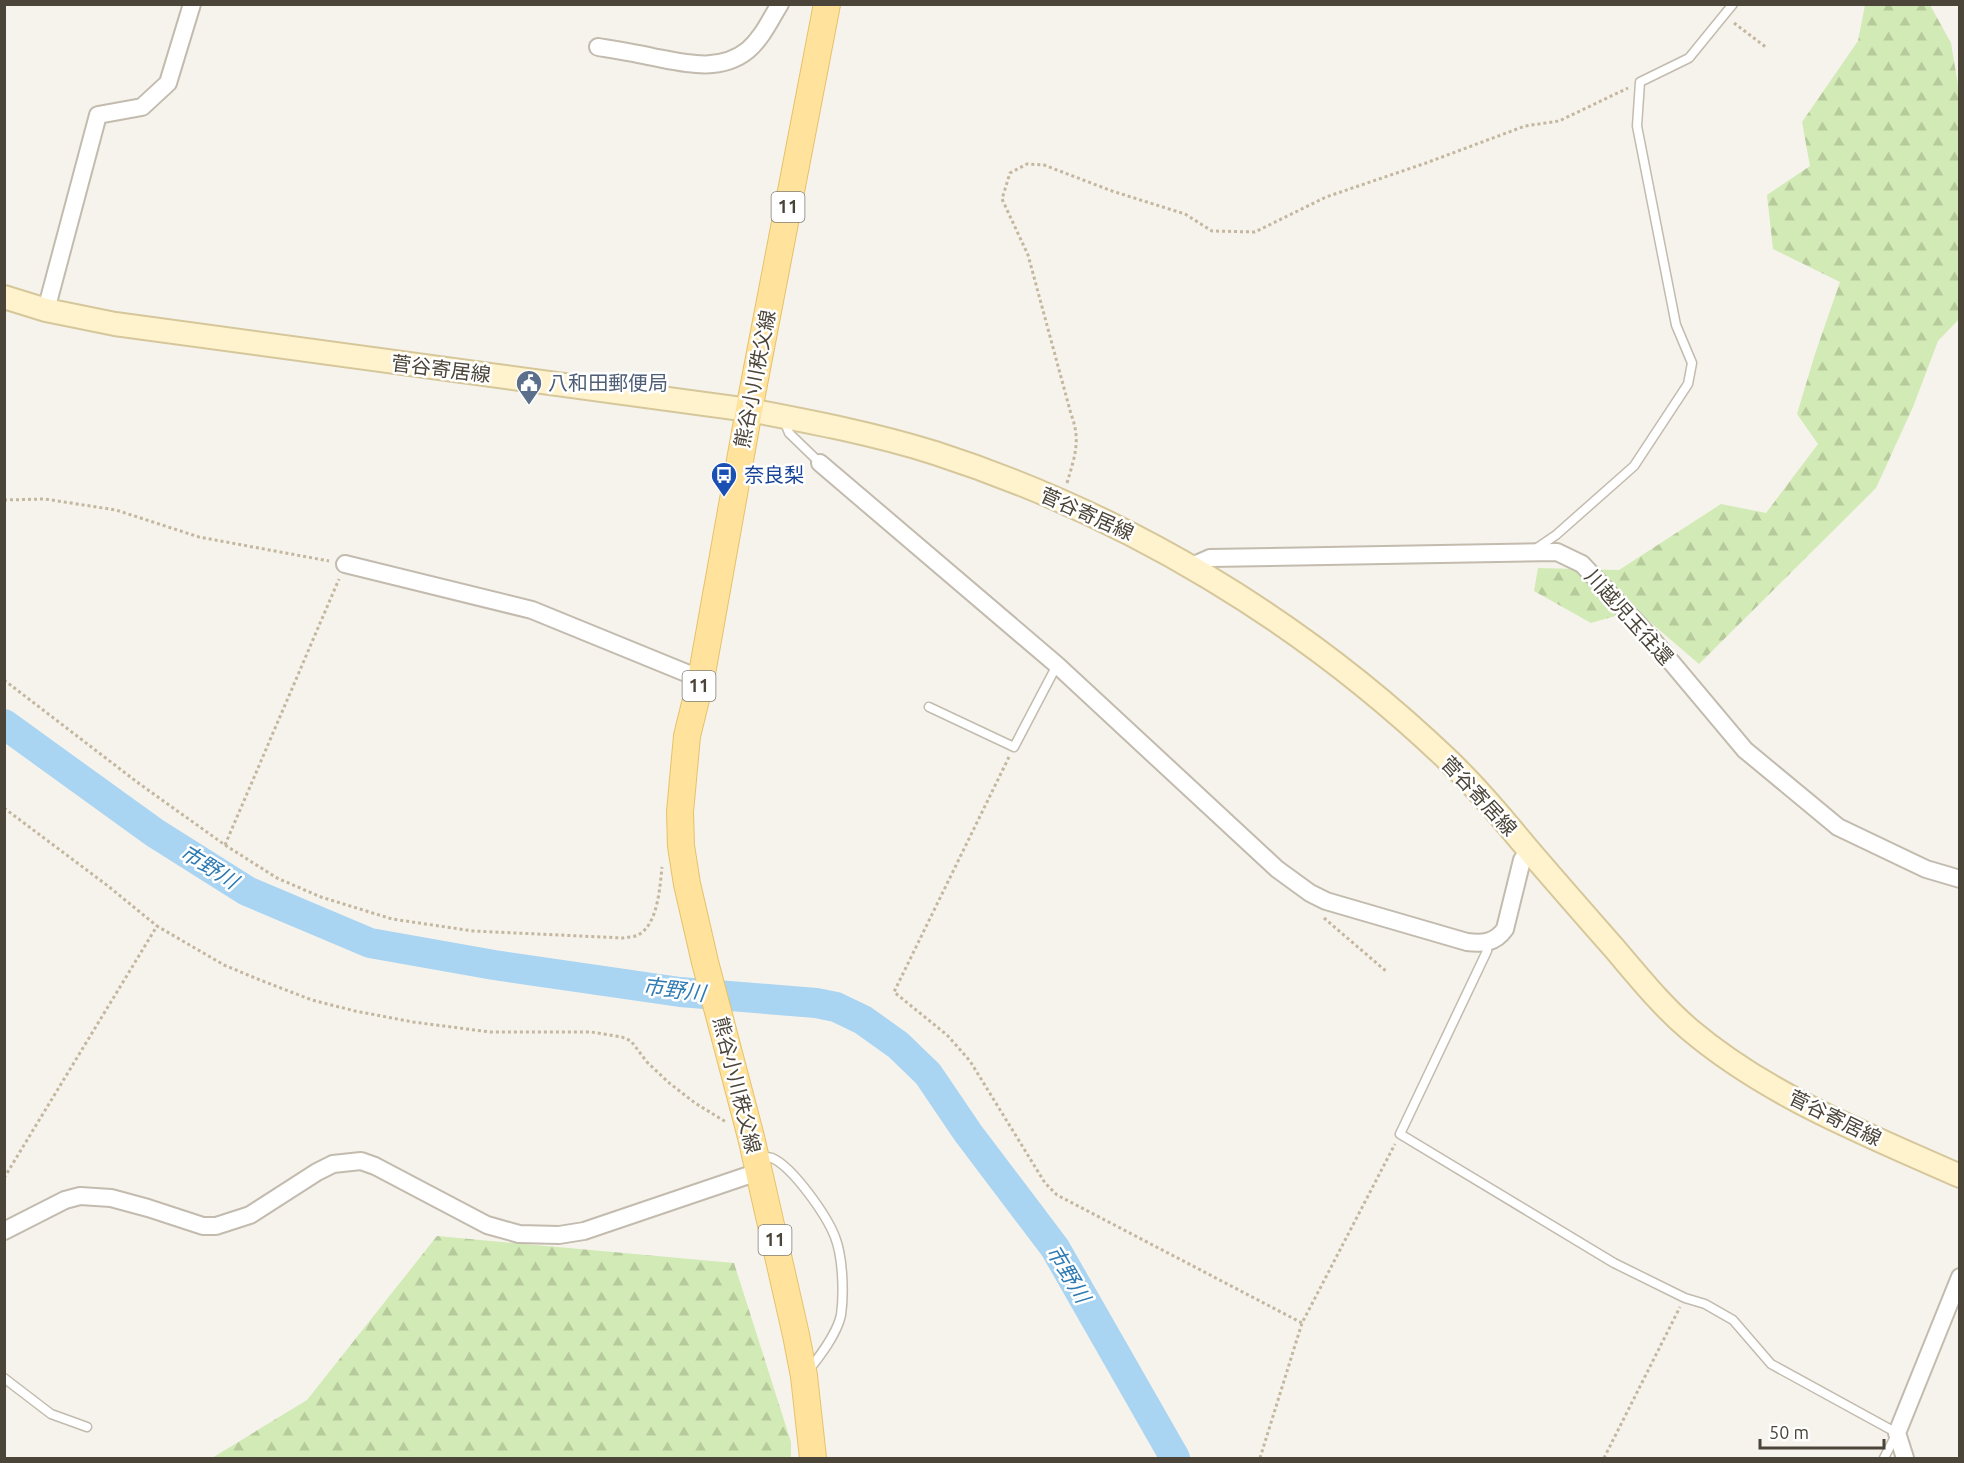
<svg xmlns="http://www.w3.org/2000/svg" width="1964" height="1463" viewBox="0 0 1964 1463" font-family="Ubuntu,'Noto Sans JP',sans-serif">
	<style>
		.forest { fill: url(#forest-firs) }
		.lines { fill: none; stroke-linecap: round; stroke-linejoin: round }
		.river { stroke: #a9d4f2; stroke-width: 30 }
		.lane-casing { stroke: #c2bbae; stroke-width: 11 }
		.street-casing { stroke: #c2bbae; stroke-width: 20 }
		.secondary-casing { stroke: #d6c79b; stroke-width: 26 }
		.primary-casing { stroke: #e6c16a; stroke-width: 28 }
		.path { stroke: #c4b79f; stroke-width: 3; stroke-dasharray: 3 3; stroke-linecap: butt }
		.lane { stroke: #fff; stroke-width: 8 }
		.street { stroke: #fff; stroke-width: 16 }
		.secondary { stroke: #fff3cd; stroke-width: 22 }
		.primary { stroke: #ffe39c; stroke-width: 26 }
		.labels { text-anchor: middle; stroke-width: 5; stroke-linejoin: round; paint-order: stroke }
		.shield { fill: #fff; stroke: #817c74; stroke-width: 1.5 }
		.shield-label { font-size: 18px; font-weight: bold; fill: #4b4439 }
		.street-label { font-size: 20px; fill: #4b4439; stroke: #fff }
		.service-label { font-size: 20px; fill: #4e5e75; stroke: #fff; text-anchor: start }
		.transit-label { font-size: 20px; fill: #164399; stroke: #fff; text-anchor: start }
		.water-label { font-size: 21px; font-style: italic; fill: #2e7ab2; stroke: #fff }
	</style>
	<defs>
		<pattern id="forest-firs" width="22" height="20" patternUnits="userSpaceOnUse" patternTransform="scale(1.5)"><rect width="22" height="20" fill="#d2eab5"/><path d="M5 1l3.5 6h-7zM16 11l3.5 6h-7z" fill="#b6ca9c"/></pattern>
	</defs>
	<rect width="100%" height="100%" fill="#f6f3ec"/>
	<path class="forest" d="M1865,5H1930L1951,43L1959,91V319L1938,341L1913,407L1876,488L1699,664L1636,610L1591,623L1534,591L1538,568L1619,570L1721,504L1766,513L1818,444L1797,414L1815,354L1840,282L1773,249L1767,195L1810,166L1802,122L1858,41Z
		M437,1236L734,1263L791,1442V1458H212L307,1400Z"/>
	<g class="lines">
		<path class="river" d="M4,724L155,833L247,891L370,943L494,965L680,992L816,1003L836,1007L863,1020L898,1045L928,1074L968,1133L1055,1248L1175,1458"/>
		<g class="lane-casing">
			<path id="lane" d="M784,420L789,433L820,463
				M1534,550L1556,535L1634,466L1688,384L1692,363L1676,325L1637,126L1640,82L1689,58L1733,4
				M929,707L1014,747L1057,665
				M1488,942L1487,951L1400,1134L1614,1263L1685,1298L1705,1304L1733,1320L1771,1364L1897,1433L1884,1458
				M758,1158C762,1157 768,1157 772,1158C793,1167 827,1216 835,1237C843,1257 844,1294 841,1315C837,1334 820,1356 808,1371
				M4,1378L51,1414L87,1427"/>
		</g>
		<g class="street-casing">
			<path id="street" d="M598,47C616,50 635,53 653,57C684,63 720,73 748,50C762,38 770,20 780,4
				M46,310L98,115L142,107L168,83L192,4
				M820,463L1057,665L1277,869L1310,893L1326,901L1467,942C1483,944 1495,943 1505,929L1522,860L1529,850
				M345,564L532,610L701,679
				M1192,566L1210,558L1557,552L1582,564L1651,638L1745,750L1838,827L1926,869L1960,879
				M4,1231L65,1200L80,1196L111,1198L148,1208L203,1226H216L250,1215L317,1172L333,1164L361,1161L375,1166L487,1225L519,1234L559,1235L584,1231L758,1172
				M1905,1458L1897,1433L1960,1277"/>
		</g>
		<g class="secondary-casing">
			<path id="secondary" d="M4,297L46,310L115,324L749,410C812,422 875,434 935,453C1127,515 1303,621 1449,761C1477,788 1502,818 1527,848C1556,882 1585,915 1614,948C1638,976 1661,1005 1689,1029C1768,1096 1866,1134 1960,1176"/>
		</g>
		<g class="primary-casing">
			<path id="primary" d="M813,1458L804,1376L796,1335L751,1137L705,962L687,884L681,846L680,812L687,736L701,679L749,410L827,4"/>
		</g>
		<path class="path" d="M1734,23L1767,48
			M1067,483C1075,456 1081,440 1071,414L1028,255L1002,199L1010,173L1027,164L1044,165L1112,191L1185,214L1212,231L1255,232L1326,197L1426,163L1525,126L1559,121L1628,88
			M4,500L45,499L116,510L199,537L329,561
			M4,680L137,782L225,845L277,878L321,897L392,919L473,931L623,938C628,937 634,937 638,935C658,925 660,886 662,867
			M1009,757L894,992L947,1035L970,1061L1045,1183L1057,1195L1302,1323
			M4,808L108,886L157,926
			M225,845L339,579
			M1324,918L1387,972
			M4,1178L157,926L224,965L260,980L312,1000L355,1011L413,1022L490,1032H591L622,1037L631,1041L647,1062L668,1082L695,1103L726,1122
			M1260,1458L1302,1323L1395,1144
			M1604,1458L1680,1307"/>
		<use href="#lane" class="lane"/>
		<use href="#street" class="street"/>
		<use href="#secondary" class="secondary"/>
		<use href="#primary" class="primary"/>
	</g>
	<defs>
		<g id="civic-pin" transform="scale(1.35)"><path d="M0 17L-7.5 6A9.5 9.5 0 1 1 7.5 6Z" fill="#5c6f8a" stroke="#fff"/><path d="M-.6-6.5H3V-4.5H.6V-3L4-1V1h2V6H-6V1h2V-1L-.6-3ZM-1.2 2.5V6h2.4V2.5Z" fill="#fff"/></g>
		<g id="bus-pin" transform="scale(1.35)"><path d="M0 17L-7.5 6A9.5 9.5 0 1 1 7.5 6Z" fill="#1a4fb4" stroke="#fff"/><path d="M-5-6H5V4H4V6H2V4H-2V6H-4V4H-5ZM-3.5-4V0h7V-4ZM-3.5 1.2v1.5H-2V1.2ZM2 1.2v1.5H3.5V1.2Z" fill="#fff"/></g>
	</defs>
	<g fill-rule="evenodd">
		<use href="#civic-pin" x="529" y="383"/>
		<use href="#bus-pin" x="724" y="475"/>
	</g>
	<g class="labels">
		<g class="shield">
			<rect x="771.5" y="192" width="33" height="30" rx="4.5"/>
			<rect x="682.5" y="671" width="33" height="30" rx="4.5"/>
			<rect x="758.5" y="1225" width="33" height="30" rx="4.5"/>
		</g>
		<g class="shield-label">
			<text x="788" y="213">11</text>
			<text x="699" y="692">11</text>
			<text x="775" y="1246">11</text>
		</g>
		<g class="street-label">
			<text transform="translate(441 369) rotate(7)" y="7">菅谷寄居線</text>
			<text transform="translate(755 379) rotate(-79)" y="7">熊谷小川秩父線</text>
			<text transform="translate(1087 514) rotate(24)" y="7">菅谷寄居線</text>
			<text transform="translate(1629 617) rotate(48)" y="7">川越児玉往還</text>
			<text transform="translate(1479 796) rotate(47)" y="7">菅谷寄居線</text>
			<text transform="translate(737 1085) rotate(76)" y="7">熊谷小川秩父線</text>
			<text transform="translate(1835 1118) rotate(26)" y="7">菅谷寄居線</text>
		</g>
		<g class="service-label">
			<text x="548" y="390">八和田郵便局</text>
		</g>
		<g class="transit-label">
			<text x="744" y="482">奈良梨</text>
		</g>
		<g class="water-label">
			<text transform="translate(209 867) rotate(32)" y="7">市野川</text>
			<text transform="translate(674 990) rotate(7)" y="7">市野川</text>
			<text transform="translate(1068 1274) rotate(59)" y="7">市野川</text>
		</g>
	</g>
	<rect width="1964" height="1463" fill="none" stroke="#4b4439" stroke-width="12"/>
	<path d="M1760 1439v9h124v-9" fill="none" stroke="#4b4439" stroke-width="3"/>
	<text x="1769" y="1439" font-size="18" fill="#4b4439" stroke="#ffffff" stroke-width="4.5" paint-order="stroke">50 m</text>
</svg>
